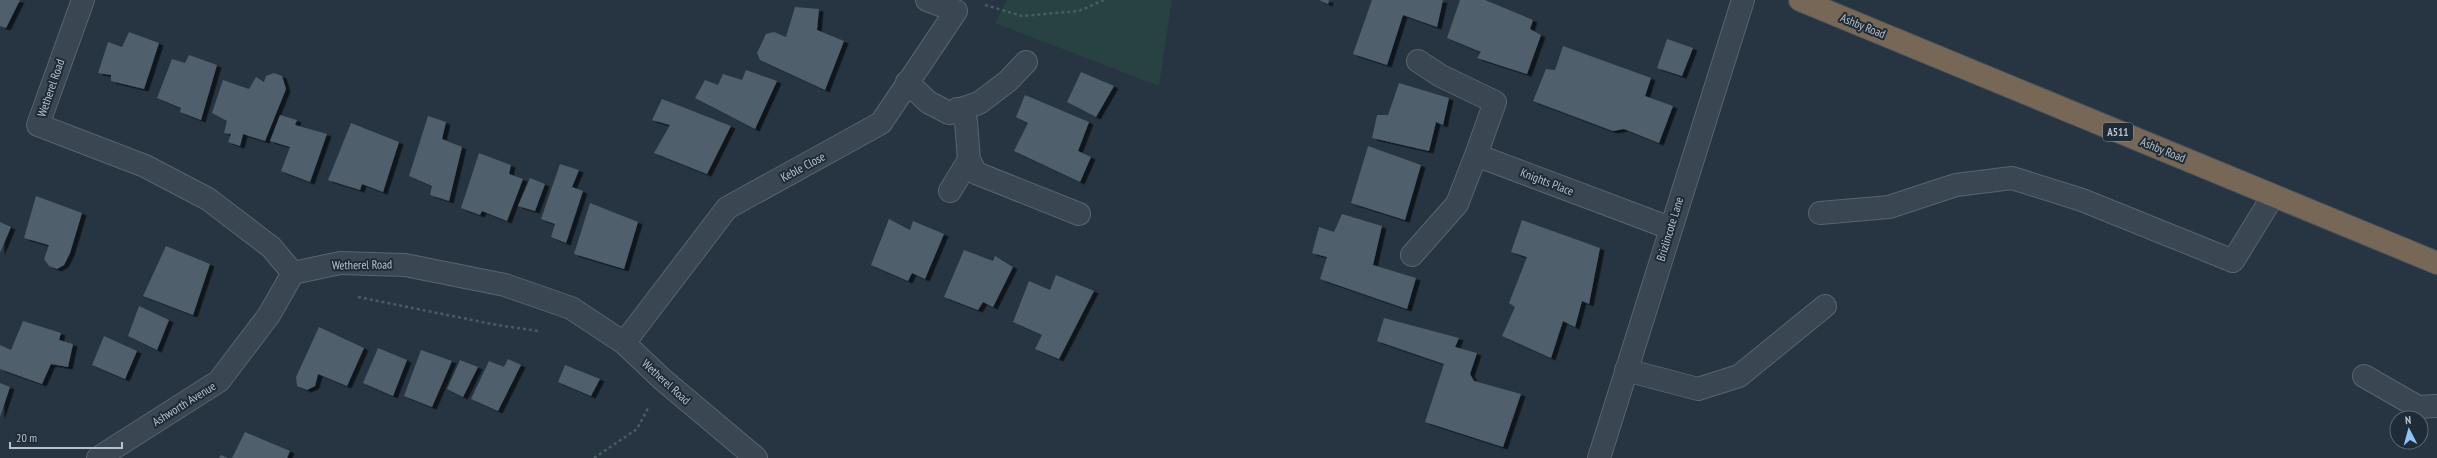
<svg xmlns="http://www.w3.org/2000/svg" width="2437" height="458" viewBox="0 0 2437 458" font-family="'PT Sans Narrow',sans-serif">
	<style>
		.green { fill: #284242 }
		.building { fill: #4f5e6c; filter: url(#shadow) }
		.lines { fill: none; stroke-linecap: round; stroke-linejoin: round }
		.minor-casing { stroke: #58646e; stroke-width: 24 }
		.highway-casing { stroke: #45515b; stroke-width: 24 }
		.path { stroke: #465e5e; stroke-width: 2.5; stroke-dasharray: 3 3; stroke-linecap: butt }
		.minor { stroke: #3a4651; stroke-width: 22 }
		.highway { stroke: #776757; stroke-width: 22 }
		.labels { text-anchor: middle; stroke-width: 4; stroke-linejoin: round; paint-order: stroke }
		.shield { fill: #1f2b36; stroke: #89949e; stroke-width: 1 }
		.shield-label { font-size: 11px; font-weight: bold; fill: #b7c1cb }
		.street-label { font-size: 12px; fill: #b7c1cb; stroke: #1f2b36 }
	</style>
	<defs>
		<filter id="shadow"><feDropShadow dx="4.5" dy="2.5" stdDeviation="0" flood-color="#0009"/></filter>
	</defs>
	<rect width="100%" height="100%" fill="#263541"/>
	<path class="green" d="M1007,0H1172L1159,86L995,23Z"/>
	<path class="building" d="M0,0H20L6,28L0,26Z
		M1319,0H1329L1328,4Z
		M1372,0H1443L1437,27L1403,15L1387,65L1353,54Z
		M1460,0H1485L1533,20L1530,29L1541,35L1527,74L1477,58L1481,52L1447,38Z
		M795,7L819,9L817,30L844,41L825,90L760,60L757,53L766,34L774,32L786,37Z
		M129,32L159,43L144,89L111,81V75L98,73L108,42L122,47Z
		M1667,39L1693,48L1682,76L1657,68Z
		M1563,46L1651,78L1645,96L1673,106L1659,143L1624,129L1613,131L1533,101L1546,69L1555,70Z
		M189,55L217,65L201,120L180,112L181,108L157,98L172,59L185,63Z
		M746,70L777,81L755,129L695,98L705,80L718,85L723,74L742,80Z
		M1081,72L1114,86L1096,117L1067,102Z
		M274,73L282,76L286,89L265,141L243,134L240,146L228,142L231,134L224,133L227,121L212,113L223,80L249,89L256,77L264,82L266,76Z
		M1399,83L1449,98L1443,125L1436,122L1429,151L1372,138L1377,115H1388Z
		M1025,95L1089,122L1078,151L1091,157L1080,182L1014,151L1028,123L1016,117Z
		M662,99L731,126L707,174L654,153L670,125L652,120Z
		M280,115L297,120L295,125L327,134L310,182L281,171L290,147L270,141Z
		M428,116L446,122L442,139L462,147L449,201L430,195L432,186L409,176Z
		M351,123L399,142L383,192L362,184L360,190L328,180Z
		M1368,146L1421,165L1405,220L1351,203Z
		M479,153L511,165L509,174L523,179L507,221L482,211L480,215L461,208Z
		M560,164L579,170L572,187L583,191L566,243L551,237L555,224L541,219Z
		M530,178L545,184L535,211L518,206Z
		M36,196L82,213L70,253L64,265L57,269L49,266L44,259L49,245L24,238Z
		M590,203L638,222L624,269L574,254Z
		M1342,214L1382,226L1373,265L1416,278L1407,309L1320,279L1327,257L1312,253L1319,227L1334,232Z
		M889,219L910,230L913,221L944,234L925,279L912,273L908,281L871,265Z
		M1522,220L1600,248L1589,304L1582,301L1575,327L1563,321L1551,358L1502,336L1515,307L1509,303L1527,257L1511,252Z
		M0,222L11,227L0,253Z
		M166,246L210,264L193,315L143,296Z
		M964,250L993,261L995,256L1013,267L993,307L983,302L978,310L944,297Z
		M1056,275L1094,291L1059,359L1035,349L1042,335L1013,322L1029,281L1050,290Z
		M139,306L169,320L157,350L128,336Z
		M1384,318L1459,338L1455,347L1477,353L1470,374L1474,381L1521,394L1503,447L1425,422L1444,364L1377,341Z
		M23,321L61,333L59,340L73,344L68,367L51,364L42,384L0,369V345L11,350Z
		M319,327L364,348L347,386L318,374L315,386L307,390L297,386L296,377Z
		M104,336L137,351L125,379L92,365Z
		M378,348L407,360L393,396L363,383Z
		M421,350L452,361L432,407L404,396Z
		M508,359L521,365L498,411L471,399L489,361L504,367Z
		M460,360L478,367L463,397L447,389Z
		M565,365L600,379L591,396L558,382Z
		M0,383L10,387L0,417Z
		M245,432L290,451L287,458H232Z
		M221,455L228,458H219Z"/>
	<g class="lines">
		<g class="minor-casing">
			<path id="minor" d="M83,0L38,125L145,166L208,199L271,247L293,273L340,263L405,265L505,285L571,308L624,343L662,379L756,458
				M1418,61L1441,76L1495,102L1476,155L1670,228
				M907,82L928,102L949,113L979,103L1008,81L1026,62
				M957,109L966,121L969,160L976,173L1079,214
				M950,191L969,160
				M1820,213L1889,207L1956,185L2012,178L2082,200L2233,261L2273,196
				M1412,255L1457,204L1476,155
				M624,343L727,208L881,123L956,11L927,0
				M1626,370L1698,389L1739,376L1825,306
				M2364,376L2418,407L2437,406
				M98,458L219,381L269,315L293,273
				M1599,458L1743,0"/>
		</g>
		<g class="highway-casing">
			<path id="highway" d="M1800,0L2437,263"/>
		</g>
		<path class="path" d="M985,5L1022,16L1079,11L1104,0
			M358,297L497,325L538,331
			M594,458L637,429L648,408"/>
		<use href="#minor" class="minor"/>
		<use href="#highway" class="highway"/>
	</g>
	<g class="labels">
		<rect class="shield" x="2103" y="123" width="30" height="18" rx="3"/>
		<g class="shield-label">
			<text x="2118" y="136">A511</text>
		</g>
		<g class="street-label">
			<text transform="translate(1863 26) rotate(22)" y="4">Ashby Road</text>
			<text transform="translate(51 88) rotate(-71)" y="4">Wetherel Road</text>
			<text transform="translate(2163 150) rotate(22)" y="4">Ashby Road</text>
			<text transform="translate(803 167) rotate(-28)" y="4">Keble Close</text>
			<text transform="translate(1547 182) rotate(21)" y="4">Knights Place</text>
			<text transform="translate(1670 229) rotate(-73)" y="4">Brizlincote Lane</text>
			<text transform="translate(362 265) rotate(-1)" y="4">Wetherel Road</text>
			<text transform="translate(666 382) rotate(42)" y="4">Wetherel Road</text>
			<text transform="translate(184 404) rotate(-32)" y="4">Ashworth Avenue</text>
		</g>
	</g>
	<g transform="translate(2409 430) rotate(354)"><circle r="19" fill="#1f2b36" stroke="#5c6772"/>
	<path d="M0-3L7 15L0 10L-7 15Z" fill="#8ec3f9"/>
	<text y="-6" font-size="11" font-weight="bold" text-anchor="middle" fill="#b7c1cb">N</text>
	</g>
	<path d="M10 442v6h112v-6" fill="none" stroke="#b7c1cb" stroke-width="2"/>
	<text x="16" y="442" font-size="12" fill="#b7c1cb" stroke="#1f2b36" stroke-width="3" paint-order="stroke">20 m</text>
</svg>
